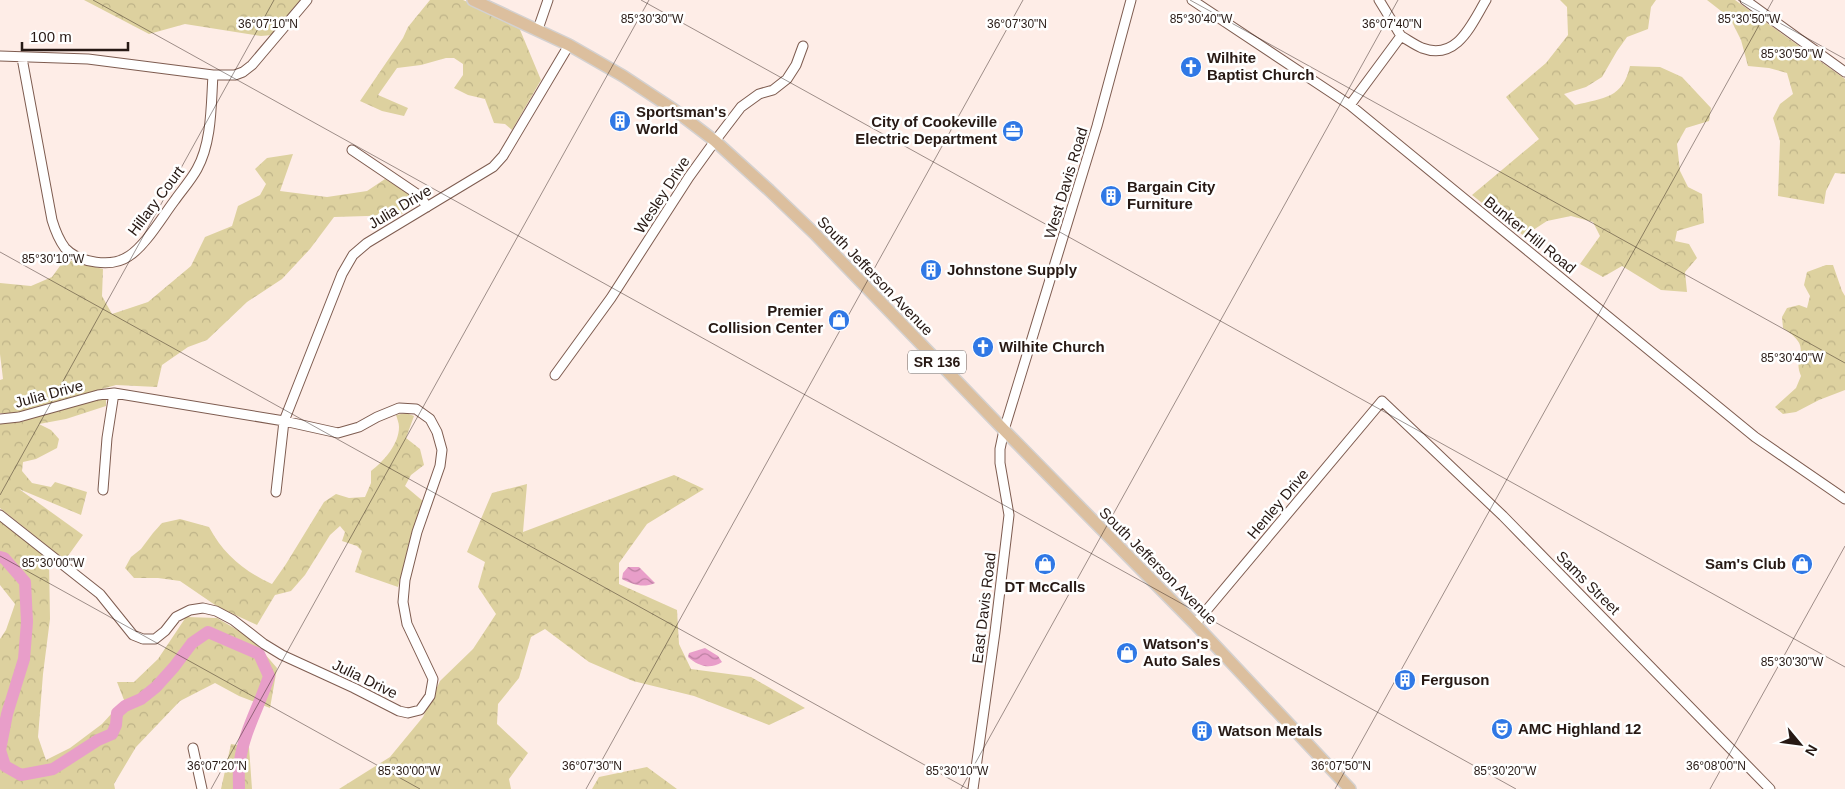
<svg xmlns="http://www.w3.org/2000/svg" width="1845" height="789" viewBox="0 0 1845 789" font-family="Helvetica,sans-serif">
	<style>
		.forest { fill: url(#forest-crowns) }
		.water { fill: url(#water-waves) }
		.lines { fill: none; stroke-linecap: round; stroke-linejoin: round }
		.river { stroke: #e89ec9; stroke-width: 12 }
		.minor-casing { stroke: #7e5c50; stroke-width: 11 }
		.major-casing { stroke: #d4d1d0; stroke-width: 14 }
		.minor { stroke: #fff; stroke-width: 9 }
		.major { stroke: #dcbf9e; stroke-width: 11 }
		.ticks { fill: none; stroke: #271914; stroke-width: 1; stroke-opacity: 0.45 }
		.labels { text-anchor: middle; stroke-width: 5; stroke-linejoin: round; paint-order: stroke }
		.shield { fill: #fff; stroke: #685e5a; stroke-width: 1 }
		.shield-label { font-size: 14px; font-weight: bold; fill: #271914 }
		.poi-label { font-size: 15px; font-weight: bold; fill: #271914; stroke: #fff; text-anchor: start }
		.street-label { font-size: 15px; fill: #271914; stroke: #fff }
		.ticks-label { font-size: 12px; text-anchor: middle; fill: #271914; stroke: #fff; stroke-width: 5; stroke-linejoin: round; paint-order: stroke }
	</style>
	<defs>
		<pattern id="forest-crowns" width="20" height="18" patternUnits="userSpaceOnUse" patternTransform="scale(1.25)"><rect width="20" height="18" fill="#ddd19f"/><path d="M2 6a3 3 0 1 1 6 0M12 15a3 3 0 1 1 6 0" fill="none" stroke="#beb388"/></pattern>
		<pattern id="water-waves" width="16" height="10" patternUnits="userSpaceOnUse" patternTransform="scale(1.25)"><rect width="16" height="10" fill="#e89ec9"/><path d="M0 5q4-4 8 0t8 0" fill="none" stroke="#bc80a2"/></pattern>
	</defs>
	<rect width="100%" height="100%" fill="#feede7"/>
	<path class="forest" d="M84,0H301L272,35L261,36L185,24L149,34Z
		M430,0H463L518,25L541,80L512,130L505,124L494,123L485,99L468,95L454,88L463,75V64L454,58H446L421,65L397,68L378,95L408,108L404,116L382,111L360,101L403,38L408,27Z
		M1560,0H1656L1651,7L1648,29L1627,37L1617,51L1602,77L1586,87L1564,94L1575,105C1604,98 1623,98 1630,66L1660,67L1682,77L1711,108L1709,121L1686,128L1677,144L1680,171L1688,187L1702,194L1704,223L1677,231L1675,241L1689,244L1697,258L1685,272L1687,292L1661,290L1622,266L1603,277L1580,264L1600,236L1593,222L1571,216L1547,221L1524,236L1472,195L1539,139L1506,97L1546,63L1568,35L1567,7Z
		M1707,0H1735L1845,79V174L1835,173L1826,191L1824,204L1778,196L1780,141L1773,118L1780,104L1793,94L1787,73L1769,68L1748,66L1741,40L1730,18Z
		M293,154L280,191L327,197L367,191L385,179L413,196L419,203L400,215L334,217L310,249L282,279L247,302L207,340L188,347L162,365L157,387L116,385L16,413H0V380L3,379L0,354V283L31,286L52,277L65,259L103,269L102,296L112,314L148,302L191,266L205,237L232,226L238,206L260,195L266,184L255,169L267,158Z
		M1826,265H1833L1842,291L1845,296V390L1819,400L1796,412L1783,414L1775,407L1796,388L1801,376C1791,353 1816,350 1783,328L1782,317L1787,308L1799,305L1807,308L1810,296L1804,285L1807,272Z
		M106,398V406L66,419L39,424L51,430L59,439L57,448L36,459L23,462L22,471L32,483L51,487L55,482L87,492L81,515L19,489L83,535L65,560L0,508V422H21L40,415Z
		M406,413L414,416L406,438L420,449L424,465L411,475L405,486L424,502L412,532L398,587L355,572L362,551L357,546L342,541L345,532L340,526L330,535L305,575L291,591L275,595L257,625L218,607L180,581L158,578H134L125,568L131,557L141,549L153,533L162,523L180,519L209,527C224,555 244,571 272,584L286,564L324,502L336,494L349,498L365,497L371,483V471C384,461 399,444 399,427C399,423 397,418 396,415Z
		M674,475L704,489L647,524L619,563V584L677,610L679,644L691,669L751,677L805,708L769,725L694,696L633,681L589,662L545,629L531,637L519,678L498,704L497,724L528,753L509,779L511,789H339L390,757L423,717L440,681L473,649L496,614L478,587L485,562L467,552L492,493L527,484L523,532Z
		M0,520L49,559L50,619L43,674L38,737L46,760L70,748L102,724L124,700L117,682H134L158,659L186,617L217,618L251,638L277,668L270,708L239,696L215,683L180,701L136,747L114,784L115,789H0V639L6,630L15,604L0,585Z
		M231,744L249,747L252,789H221Z
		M647,767L677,789H592L599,777Z"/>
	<path class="water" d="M628,567H639L655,583C643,588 634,585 622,579L623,573Z
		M705,648L718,656L722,662C710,670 698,666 688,657L689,653Z"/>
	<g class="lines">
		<path class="river" d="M0,557L4,558L25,582L27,622L24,659L7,714L0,750L5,766L21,775L53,769L98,740L112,734L116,725L117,713L125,706L141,699L156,687L174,667L192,643L208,632L259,654L269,676C260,705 244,731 240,761C238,770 239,780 239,789"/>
		<g class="minor-casing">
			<path id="minor" d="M1192,0L1350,105L1755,437L1845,499
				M1379,0L1401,36
				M1745,0L1845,72
				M538,29L548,0
				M0,56L88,59L213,75H235L243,72L252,65L307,0
				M22,58L52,220C55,230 59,240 65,248C79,263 112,268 129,256C146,245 162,217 175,200C182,190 191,180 197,169C212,142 211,105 213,75
				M1350,105L1401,36C1408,40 1415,45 1422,48C1457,61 1471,25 1486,0
				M352,150L420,196L427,207
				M555,375L611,298L689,177L715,141L741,107L759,94L773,90L787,79L796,65L803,46
				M0,419L19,417L98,395L114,393L284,421L338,433L359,427L377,417L399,408L416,409L430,419L437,432L442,450L440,466L417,532L405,580L403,602L407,624L433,679L430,696L420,710L408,713L399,711L354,688L282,655L264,644L233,620L216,611L203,608L190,610L176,617L165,631L155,639H143L133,635L100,594L0,515
				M103,490L107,438L114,393
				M276,492L284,421L342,274L353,255L367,243L493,167L503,156L569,45
				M1195,624L1382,401L1503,516L1770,789
				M193,748L202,789
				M973,789L995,632L1009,515L1000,463V449L1004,430L1097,126L1131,0"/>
		</g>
		<g class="major-casing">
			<path id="major" d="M473,0L569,45L623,76L673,109L715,141L769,190L814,233L1004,430L1195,624L1350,789"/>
		</g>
		<use href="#minor" class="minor"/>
		<use href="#major" class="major"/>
	</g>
	<path class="ticks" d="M93,0L1516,789M641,0L1845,667M1190,0L1845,363M1738,0L1845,59M0,252L968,789M0,495L274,0M0,556L420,789M211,789L649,0M586,789L1023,0M961,789L1398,0M1335,789L1773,0M1710,789L1845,546"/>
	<defs>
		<g id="church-disc" transform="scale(1.125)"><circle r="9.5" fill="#3078e5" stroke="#fff"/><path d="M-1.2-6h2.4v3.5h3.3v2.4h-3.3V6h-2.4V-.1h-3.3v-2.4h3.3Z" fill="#fff"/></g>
		<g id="building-disc" transform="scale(1.125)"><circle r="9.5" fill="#3078e5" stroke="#fff"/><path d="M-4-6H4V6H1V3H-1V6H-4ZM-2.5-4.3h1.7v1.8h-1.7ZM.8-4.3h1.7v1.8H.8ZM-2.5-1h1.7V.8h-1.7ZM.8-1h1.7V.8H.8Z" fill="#fff"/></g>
		<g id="office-disc" transform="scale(1.125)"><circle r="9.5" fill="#3078e5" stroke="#fff"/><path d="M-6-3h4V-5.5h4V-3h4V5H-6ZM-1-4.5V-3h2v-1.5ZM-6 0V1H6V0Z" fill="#fff"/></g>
		<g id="shop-disc" transform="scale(1.125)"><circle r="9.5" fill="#3078e5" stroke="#fff"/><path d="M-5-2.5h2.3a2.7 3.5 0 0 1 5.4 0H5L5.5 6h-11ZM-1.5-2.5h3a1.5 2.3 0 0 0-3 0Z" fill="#fff"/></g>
		<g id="theatre-disc" transform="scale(1.125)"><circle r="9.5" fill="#3078e5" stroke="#fff"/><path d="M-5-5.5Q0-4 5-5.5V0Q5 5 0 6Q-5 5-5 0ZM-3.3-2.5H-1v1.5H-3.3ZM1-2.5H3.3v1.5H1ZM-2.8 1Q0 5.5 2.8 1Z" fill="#fff"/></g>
	</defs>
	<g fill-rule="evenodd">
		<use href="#church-disc" x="1191" y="67"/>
		<use href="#building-disc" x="620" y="121"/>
		<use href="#office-disc" x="1013" y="131"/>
		<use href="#building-disc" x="1111" y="196"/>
		<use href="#building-disc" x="931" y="270"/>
		<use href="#shop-disc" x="839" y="320"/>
		<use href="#church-disc" x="983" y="347"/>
		<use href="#shop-disc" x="1045" y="564"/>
		<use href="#shop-disc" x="1802" y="564"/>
		<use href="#shop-disc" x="1127" y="653"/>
		<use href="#building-disc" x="1405" y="680"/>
		<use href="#theatre-disc" x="1502" y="729"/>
		<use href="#building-disc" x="1202" y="731"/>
	</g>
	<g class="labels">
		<rect class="shield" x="908" y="350.5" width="58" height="23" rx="4"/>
		<g class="shield-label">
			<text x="937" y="367">SR 136</text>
		</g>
		<g class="poi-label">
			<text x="1207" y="63">Wilhite<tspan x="1207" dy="17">Baptist Church</tspan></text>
			<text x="636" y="117">Sportsman's<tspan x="636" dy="17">World</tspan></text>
			<text x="997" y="127" text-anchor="end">City of Cookeville<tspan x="997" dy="17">Electric Department</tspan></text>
			<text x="1127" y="192">Bargain City<tspan x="1127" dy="17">Furniture</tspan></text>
			<text x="947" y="275">Johnstone Supply</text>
			<text x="823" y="316" text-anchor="end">Premier<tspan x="823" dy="17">Collision Center</tspan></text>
			<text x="999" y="352">Wilhite Church</text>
			<text x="1786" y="569" text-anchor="end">Sam's Club</text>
			<text x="1045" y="592" text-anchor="middle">DT McCalls</text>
			<text x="1143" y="649">Watson's<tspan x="1143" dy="17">Auto Sales</tspan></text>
			<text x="1421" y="685">Ferguson</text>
			<text x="1518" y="734">AMC Highland 12</text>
			<text x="1218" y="736">Watson Metals</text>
		</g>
		<g class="street-label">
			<text transform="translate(1066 183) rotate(-73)" y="5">West Davis Road</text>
			<text transform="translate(662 195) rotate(-57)" y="5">Wesley Drive</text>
			<text transform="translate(156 201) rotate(-53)" y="5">Hillary Court</text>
			<text transform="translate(400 207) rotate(-31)" y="5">Julia Drive</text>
			<text transform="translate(1530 235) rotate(39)" y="5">Bunker Hill Road</text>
			<text transform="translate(875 276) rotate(46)" y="5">South Jefferson Avenue</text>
			<text transform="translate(49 394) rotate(-15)" y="5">Julia Drive</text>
			<text transform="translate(1278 504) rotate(-50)" y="5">Henley Drive</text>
			<text transform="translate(1158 566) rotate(45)" y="5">South Jefferson Avenue</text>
			<text transform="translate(1588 583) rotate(45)" y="5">Sams Street</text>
			<text transform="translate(984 608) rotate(-83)" y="5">East Davis Road</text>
			<text transform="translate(365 679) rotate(26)" y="5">Julia Drive</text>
		</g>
	</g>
	<g class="ticks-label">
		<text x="1749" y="23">85°30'50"W</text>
		<text x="652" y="23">85°30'30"W</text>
		<text x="1201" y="23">85°30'40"W</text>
		<text x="268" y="28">36°07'10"N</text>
		<text x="1017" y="28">36°07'30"N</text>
		<text x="1392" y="28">36°07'40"N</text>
		<text x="1792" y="58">85°30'50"W</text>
		<text x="53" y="263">85°30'10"W</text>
		<text x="1792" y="362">85°30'40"W</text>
		<text x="53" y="567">85°30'00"W</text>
		<text x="1792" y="666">85°30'30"W</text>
		<text x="217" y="770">36°07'20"N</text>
		<text x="592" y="770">36°07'30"N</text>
		<text x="1341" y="770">36°07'50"N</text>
		<text x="1716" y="770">36°08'00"N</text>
		<text x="409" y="775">85°30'00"W</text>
		<text x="957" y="775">85°30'10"W</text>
		<text x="1505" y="775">85°30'20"W</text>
	</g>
	<g transform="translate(1800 744) rotate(119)" stroke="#ffffff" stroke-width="4" paint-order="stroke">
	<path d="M0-4L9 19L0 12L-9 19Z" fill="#271914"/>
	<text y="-8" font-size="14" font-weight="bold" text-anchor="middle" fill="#271914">N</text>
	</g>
	<path d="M22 42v8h106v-8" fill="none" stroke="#271914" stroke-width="2.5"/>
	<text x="30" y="42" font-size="15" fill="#271914" stroke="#ffffff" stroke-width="4" paint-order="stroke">100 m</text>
</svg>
